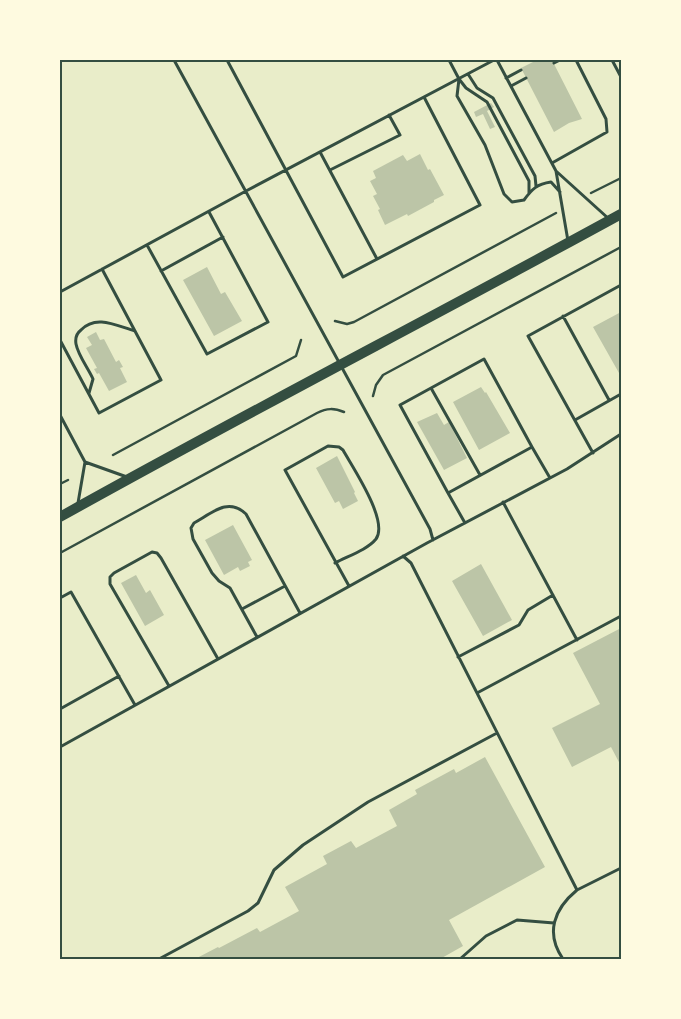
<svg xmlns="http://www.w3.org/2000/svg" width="681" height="1019" viewBox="0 0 681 1019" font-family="'IBM Plex Sans',sans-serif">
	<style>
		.building { fill: #bcc5a7 }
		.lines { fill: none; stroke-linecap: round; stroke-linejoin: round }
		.path { stroke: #344e41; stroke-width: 2.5 }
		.service { stroke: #344e41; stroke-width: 3 }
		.primary { stroke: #344e41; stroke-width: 10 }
		.neatline { fill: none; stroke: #344e41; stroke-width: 2 }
	</style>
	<rect width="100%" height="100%" fill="#e9edc9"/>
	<path class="building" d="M537,60H552L582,119L569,123L554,132L521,68Z
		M491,103L494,107L487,111L495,127L490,129L483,114L476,117L474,112Z
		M420,154L428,170L430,169L444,195L434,200V202L408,216L407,214L385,225L378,210L380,209L373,196L377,194L370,181L376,178L373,171L403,155L407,161Z
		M207,267L221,294L225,292L242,321L214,336L183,280Z
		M621,312V372L619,373L593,327Z
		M96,332L100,340L104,339L116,362L119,360L123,367L120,368L127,382L109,391L99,373L97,374L94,369L97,368L86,348L92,345L87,337Z
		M481,387L485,393L486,392L510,433L479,450L453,402Z
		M437,413L444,425L449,422L467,458L444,470L417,422Z
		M337,456L355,492L354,493L358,501L343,509L339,501L335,503L316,468Z
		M233,525L252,560L248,562L250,566L240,571L238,567L224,575L205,540Z
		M481,564L512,620L483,636L452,581Z
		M136,575L146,593L150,590L164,615L145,626L121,583Z
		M621,628V766L611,747L572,767L552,728L600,704L573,653Z
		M485,757L545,867L449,920L463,946L440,959H195L218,947L219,948L257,928L260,932L299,911L285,887L327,864L323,856L351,841L356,848L397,826L389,810L417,794L415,790L454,769L456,773Z"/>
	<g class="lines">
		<path class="path" d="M591,193L621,178
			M335,321L347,324L354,322L556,213
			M373,396L376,385L383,375L621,247
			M113,455L296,356L301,340
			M60,484L68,480
			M60,553L317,413C327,408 334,408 344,412"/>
		<path class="service" d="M174,60L430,529L433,540
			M227,60L343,277L480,205L424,97
			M449,60L459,79L466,88L487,102L529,181V193
			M497,60L556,171L568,241
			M612,60L621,77
			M554,63L560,60
			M468,74L477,88L493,98L535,176L536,186
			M506,78L521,70
			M459,79L457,96L485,145L504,194L512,202L524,200C532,189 537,184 551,182L560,192
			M511,86L526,78
			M320,152L377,259
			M552,163L607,132L606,119L576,60
			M330,170L400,135L389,115
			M556,171L609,219
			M147,245L207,354L268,322L209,212
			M161,271L223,237
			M60,292L246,191L494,60
			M563,316L609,400
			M60,340L99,413L161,380L102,269
			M484,359L532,447L448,493L400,405Z
			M431,388L480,475
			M89,393L93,379C88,368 78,355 76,344C75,338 77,333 81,330C96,314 117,326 135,331
			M60,415L85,462L78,503
			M575,420L621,394
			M532,447L550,478
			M593,453L528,336L621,285
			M85,462L127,477
			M448,493L465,523
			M503,502L577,640
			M403,556L411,563L577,890C554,909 545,933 563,959
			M335,563C348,556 367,550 376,539C389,521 353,468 343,450L339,447L328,446L285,470L349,586
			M60,598L71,592L135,705
			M242,609L285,586
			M257,637L230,588L219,581L212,573L193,539L191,528L194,523C212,513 228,497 246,514L300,613
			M458,657L519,625L528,610L553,595
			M169,686L110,584V577L114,573L152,552L157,553L161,558L218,659
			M477,693L621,616
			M60,709L119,676
			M60,747L427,543L567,469L621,434
			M577,890L621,868
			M159,959L248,911L258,903L274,870L303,845L368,802L497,733
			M460,959L486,936L517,920L554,923"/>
		<path class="primary" d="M60,517C246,413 435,316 621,214"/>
	</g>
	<rect width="681" height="1019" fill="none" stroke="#fefae0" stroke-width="122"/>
	<rect x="61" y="61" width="559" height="897" class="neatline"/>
</svg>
